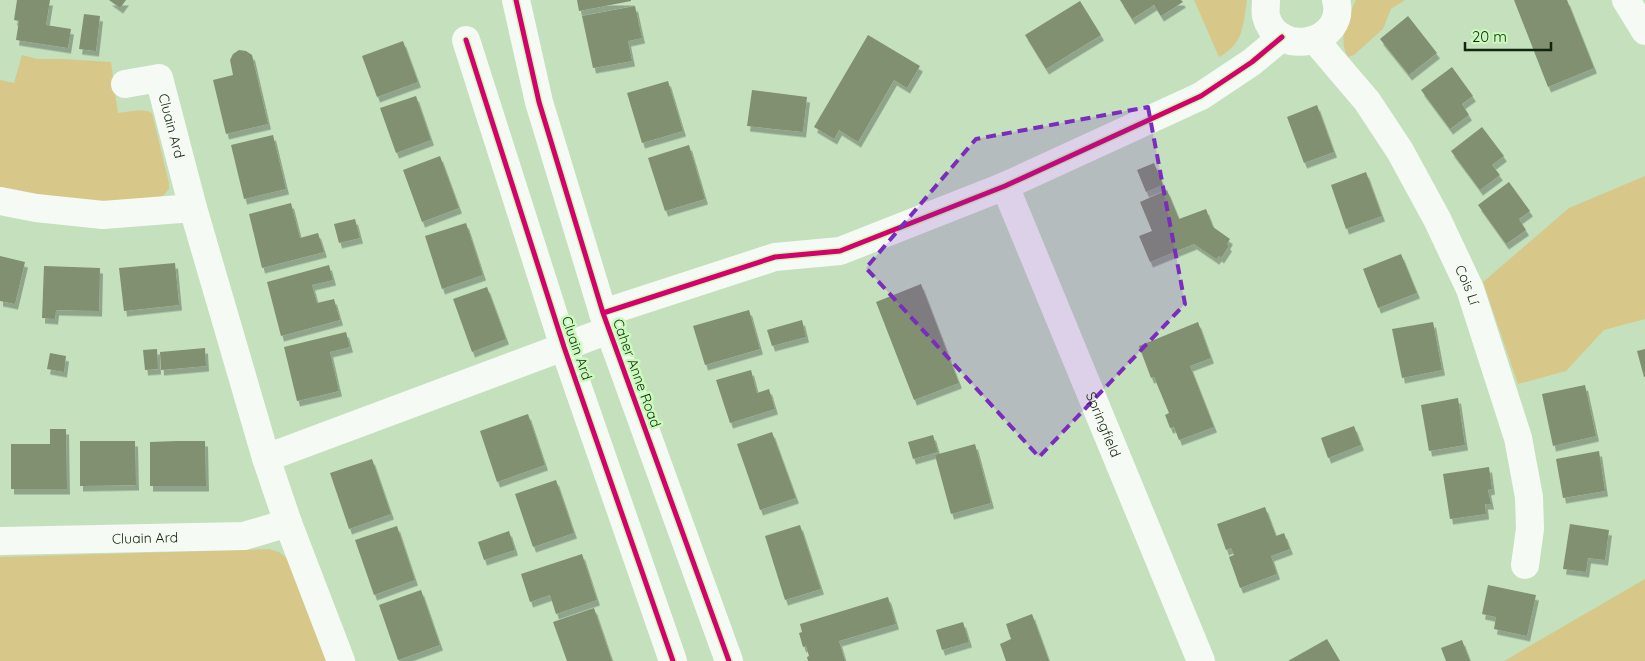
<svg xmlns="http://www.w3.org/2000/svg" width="1645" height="661" viewBox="0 0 1645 661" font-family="Quicksand,sans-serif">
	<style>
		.green { fill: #d7c88a }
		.building { fill: #809071; filter: url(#shadow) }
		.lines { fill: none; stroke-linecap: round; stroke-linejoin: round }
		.minor { stroke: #f6faf5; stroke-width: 28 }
		.tertiary { stroke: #f6faf5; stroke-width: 28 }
		.cycleway-casing { stroke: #c9fcbc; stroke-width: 8 }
		.cycleway { stroke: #d6006c; stroke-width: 5 }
		.marked { fill: #7b2cbf; fill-opacity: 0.2; stroke: #7b2cbf; stroke-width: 4; stroke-dasharray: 10 6; stroke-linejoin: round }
		.labels { text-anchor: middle; stroke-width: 5; stroke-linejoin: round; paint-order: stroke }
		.street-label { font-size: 14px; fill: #12250d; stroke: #c9fcbc }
	</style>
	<defs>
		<filter id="shadow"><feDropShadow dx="3" dy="5.5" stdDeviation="0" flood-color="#0004"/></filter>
	</defs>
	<rect width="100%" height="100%" fill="#c4e0bd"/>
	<path class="green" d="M1194,0H1247C1243,25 1244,44 1219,57Z
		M1356,0H1405L1391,9L1383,29L1354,55L1348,57C1337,40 1348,16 1356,0Z
		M22,55L37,59H63L111,62L118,113C129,112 143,108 152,113L169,183V189L163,196L154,198L104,202L49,198L0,187V80L14,83Z
		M1645,176V319L1604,330L1566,371L1518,384L1483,282L1569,208Z
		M269,549L279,552L295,565L329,661H0V557Z
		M1645,579V661H1504Z"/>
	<path class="building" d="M17,0H50L46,25L71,29L68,48L16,40L19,21L14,20Z
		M109,0H126L120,8Z
		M577,0H631V1L579,11Z
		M1120,0H1181L1183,2L1161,16L1154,5L1132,19Z
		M1514,0H1567L1594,68L1548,87Z
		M1080,1L1101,35L1046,69L1025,35Z
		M635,6L642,38L628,41L632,61L593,68L582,16Z
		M84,14L100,16L96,51L79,49Z
		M1408,16L1437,53L1409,75L1380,39Z
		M868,35L920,66L907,88L894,80L858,142L839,130L834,139L814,127Z
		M403,41L418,82L377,97L362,56Z
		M239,50L246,51L252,55L268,124L226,134L213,80L233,75L230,60L233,54Z
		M1452,67L1473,96L1462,104L1469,115L1450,129L1421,90Z
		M668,81L683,131L642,143L627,93Z
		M752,90L807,97L803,132L747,126Z
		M416,96L431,140L396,153L380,108Z
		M1317,105L1334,152L1304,163L1287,117Z
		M1482,127L1504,156L1492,165L1500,175L1480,190L1451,151Z
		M273,135L286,189L244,199L231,145Z
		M689,145L705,199L665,211L648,158Z
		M440,156L459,208L422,222L403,170Z
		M1154,163L1163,185L1146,192L1137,170Z
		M1366,172L1382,216L1346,229L1331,185Z
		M1509,182L1530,211L1519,219L1526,230L1506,244L1478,205Z
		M1167,190L1179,219L1206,209L1213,227L1230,239L1227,244L1229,246L1221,258L1219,256L1216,259L1194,244L1150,262L1139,236L1152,231L1140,202Z
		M291,203L300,238L318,233L324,252L262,268L249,214Z
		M355,219L360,238L339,243L334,224Z
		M466,223L483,275L442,289L425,236Z
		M1401,254L1417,293L1378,308L1363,269Z
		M0,256L25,262L15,304L0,301Z
		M175,263L179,305L124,311L119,268Z
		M329,265L333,280L312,285L317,303L334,299L340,320L281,336L267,282Z
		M44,266L100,268L99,311L56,310L55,319L42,318Z
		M921,284L959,383L914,400L876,302Z
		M487,287L506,339L472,352L453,299Z
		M749,310L760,349L705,365L693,326Z
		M802,320L806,337L772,346L767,330Z
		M1198,322L1211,358L1190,366L1214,427L1179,440L1174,427L1170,428L1165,415L1169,413L1154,377L1151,378L1139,346Z
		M1433,322L1442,370L1402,378L1392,329Z
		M346,332L350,347L330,352L339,391L297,401L284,347Z
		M205,348L206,366L161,370L160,352Z
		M157,349L158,369L145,370L143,350Z
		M1645,349V377H1644L1637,351Z
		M50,353L66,356L64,372L47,369Z
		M751,370L757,393L769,389L775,409L730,423L716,380Z
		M1585,385L1596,436L1553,446L1542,394Z
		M1458,398L1465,445L1429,451L1421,405Z
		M528,414L545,465L497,482L480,431Z
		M1354,426L1361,445L1328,458L1321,438Z
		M50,429H66L67,489H11V444H50Z
		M772,432L796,498L760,510L737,444Z
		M933,435L938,452L913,459L908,442Z
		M80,441H135L136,485L80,486Z
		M177,441H205L206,486H150V442Z
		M975,444L991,503L951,514L935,455Z
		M1599,451L1605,491L1563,498L1556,459Z
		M372,459L391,514L349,529L330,473Z
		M1489,467L1492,489L1488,490L1491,504H1485L1486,514L1450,519L1443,474Z
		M556,480L574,533L533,547L515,494Z
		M1265,507L1276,536L1284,533L1290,549L1271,556L1277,574L1240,588L1229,557L1234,555L1231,548L1226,550L1217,524Z
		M1570,524L1609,530L1605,560L1588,558L1586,572L1563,569Z
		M800,525L821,589L785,600L765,536Z
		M397,526L415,580L374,595L355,540Z
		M509,531L515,550L484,560L478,542Z
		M582,554L597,600L556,614L550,595L530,602L521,574Z
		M1488,585L1536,595L1527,636L1494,629L1496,617L1482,614Z
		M421,590L440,645L398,660L379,605Z
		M888,597L896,624L839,641L845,661H808L807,657L809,656L806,646L803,647L799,633L802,632L800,624Z
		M594,608L612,661H567L553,622Z
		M1032,614L1049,661H1006L1000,644L1011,639L1006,624Z
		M963,622L969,642L942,650L936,630Z
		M1327,639L1340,661H1288Z
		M1462,640L1470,661H1446L1441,648Z"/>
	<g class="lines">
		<g class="minor">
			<path d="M1266,0C1266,5 1265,11 1266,16C1277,60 1348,43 1336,0"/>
			<path d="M1626,0L1645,31"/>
			<path d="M466,40L564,347L673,661"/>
			<path id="s1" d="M1315,40L1367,101L1400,151L1437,219L1470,289L1518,438L1529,497L1530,529L1525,565"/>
			<path id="s2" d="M125,84L159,78L193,208L266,458L288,523L341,661"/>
			<path id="s3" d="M1005,186L1201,661"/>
			<path d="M0,201L36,208L103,215L193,208"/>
			<path d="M603,313L775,257L840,251L1005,186L1201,96L1252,62L1282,37"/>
			<path d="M266,458L609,330"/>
			<path id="s4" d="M0,541L244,536L288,523"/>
		</g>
		<path class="tertiary" d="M516,0L539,102L603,313L729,661"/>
		<g class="cycleway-casing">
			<path id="cycleway" d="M516,0L539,102L603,313L729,661
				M466,40L564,347L673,661
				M603,313L775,257L840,251L1005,186L1201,96L1252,62L1282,37"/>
		</g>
		<use href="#cycleway" class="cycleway"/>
	</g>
	<path class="marked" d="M1148,107L1185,304L1039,457L866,268L976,139Z"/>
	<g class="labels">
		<g class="street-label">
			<text dy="5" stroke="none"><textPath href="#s2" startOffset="84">Cluain Ard</textPath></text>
			<text dy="5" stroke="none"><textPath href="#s1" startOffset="290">Cois Lí</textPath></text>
			<text transform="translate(577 348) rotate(71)" y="5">Cluain Ard</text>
			<text transform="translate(637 373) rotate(70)" y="5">Caher Anne Road</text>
			<text dy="5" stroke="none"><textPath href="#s3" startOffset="258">Springfield</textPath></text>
			<text dy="5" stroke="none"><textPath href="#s4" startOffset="145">Cluain Ard</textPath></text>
		</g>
	</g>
	<path d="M1465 42v8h86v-8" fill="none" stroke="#12250d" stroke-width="2.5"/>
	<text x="1472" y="42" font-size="15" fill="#12250d" stroke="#c9fcbc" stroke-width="4" paint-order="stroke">20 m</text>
</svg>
